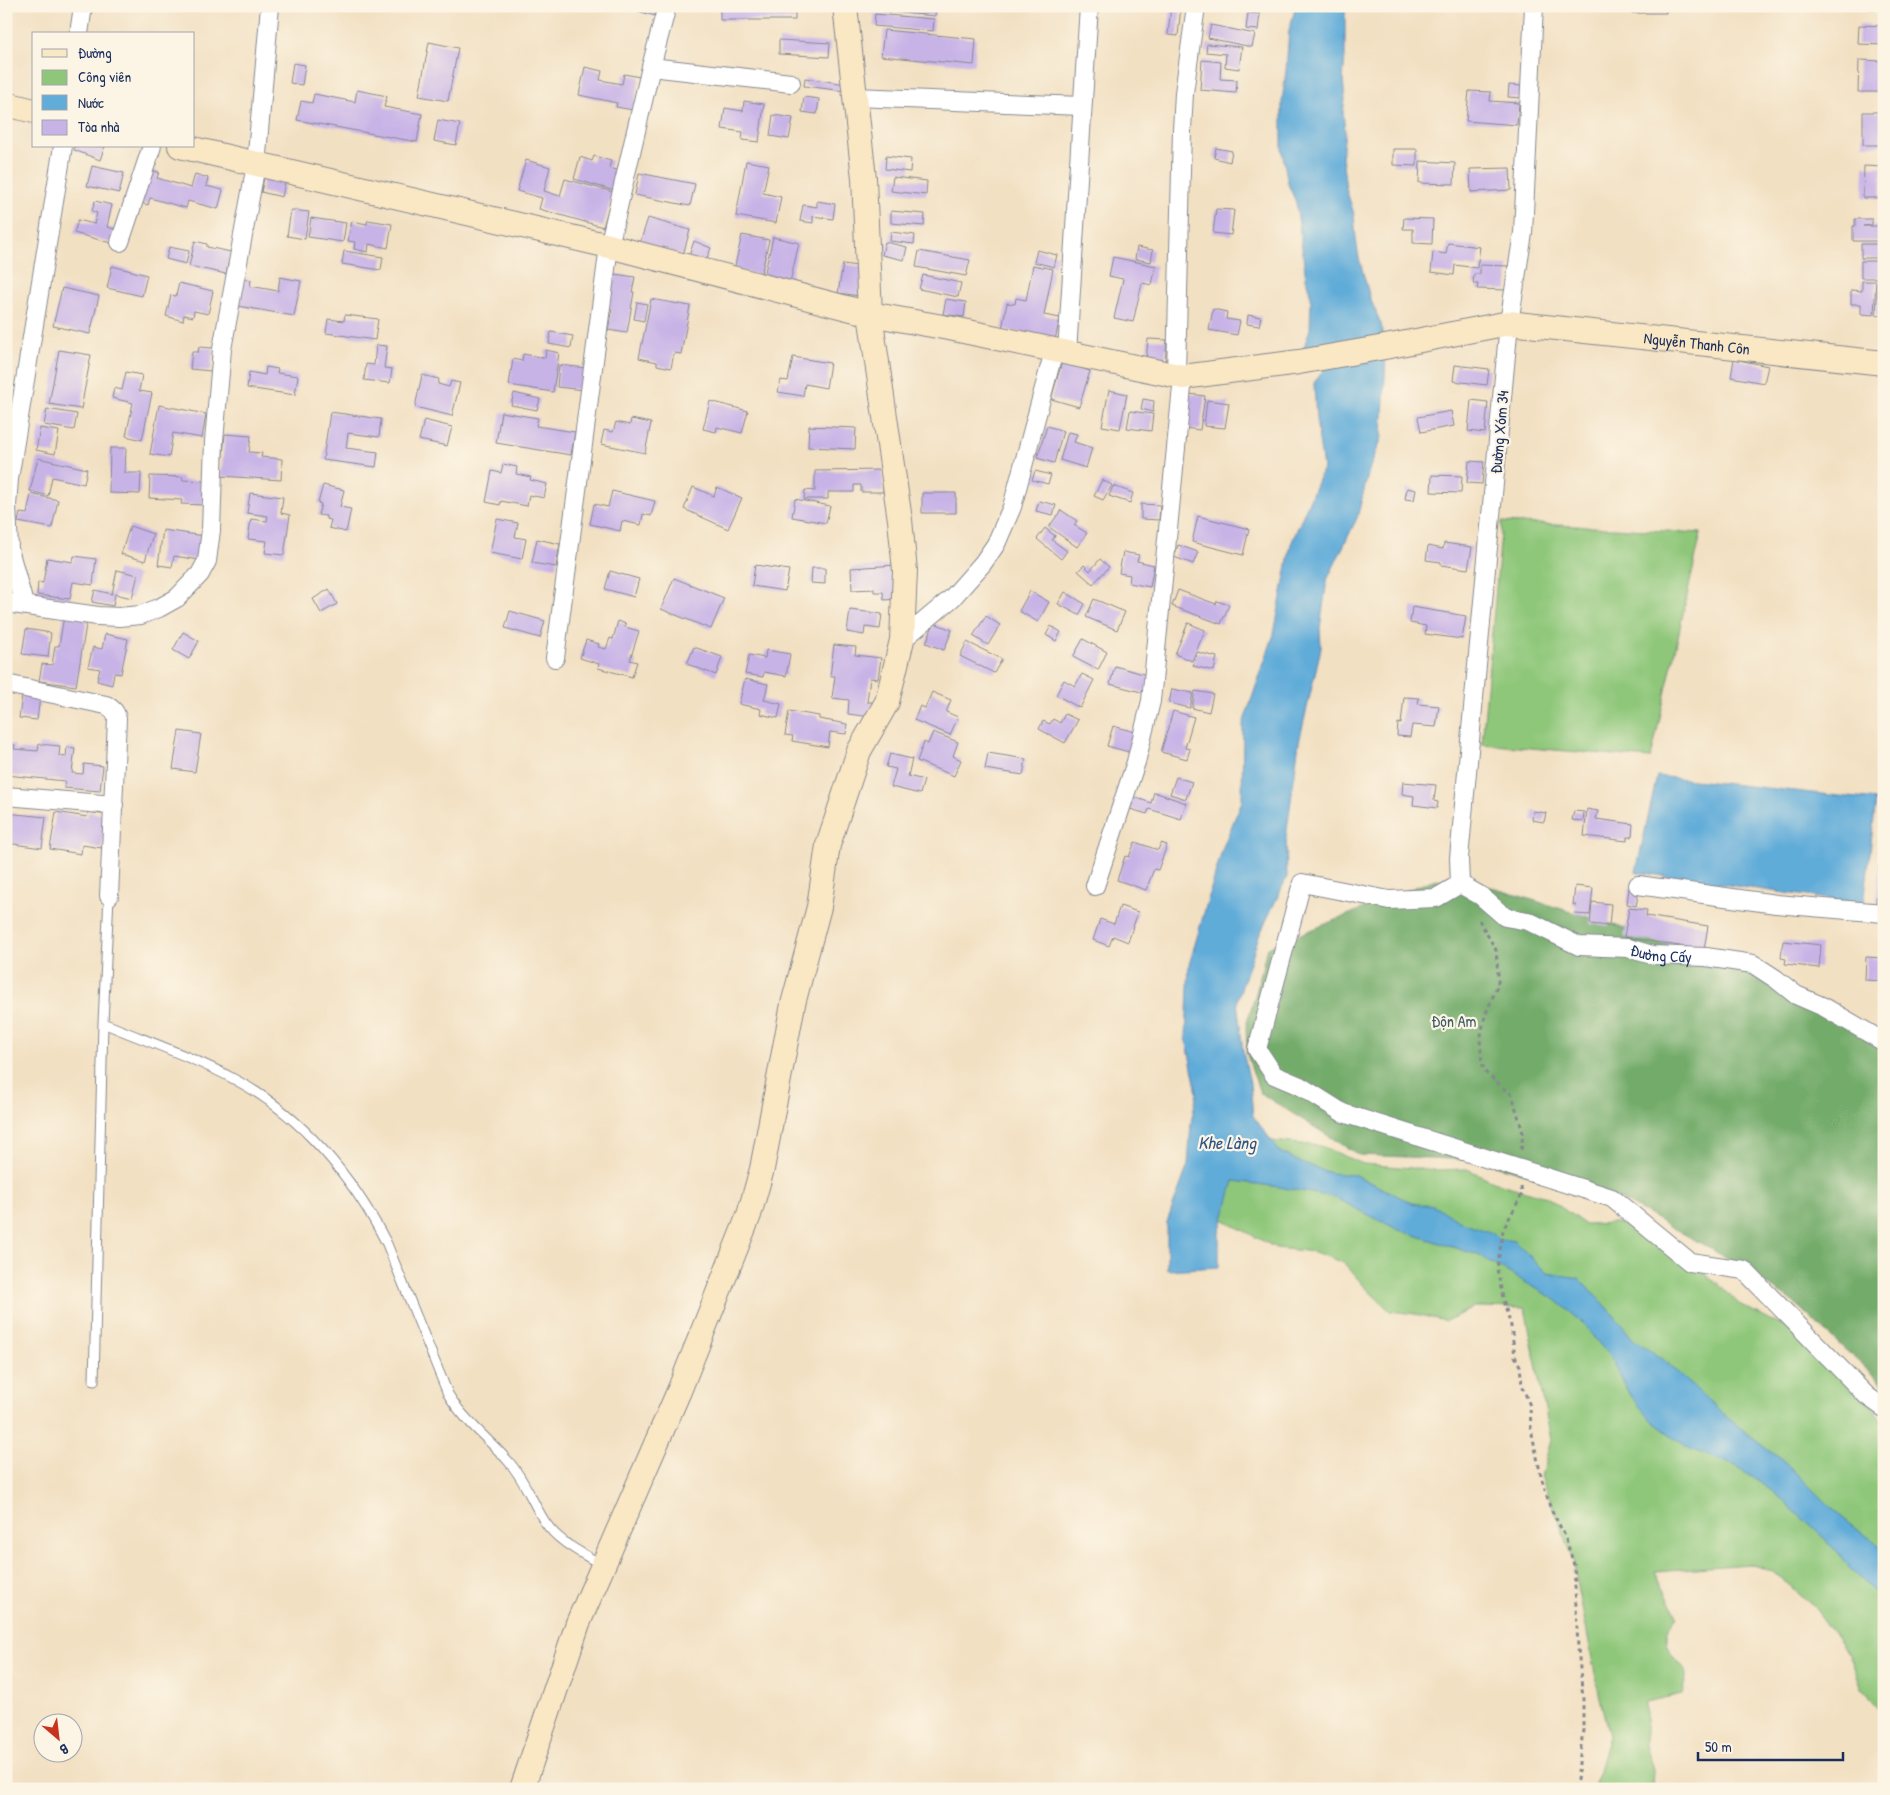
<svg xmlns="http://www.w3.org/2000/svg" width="1890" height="1795" viewBox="0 0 1890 1795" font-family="'Patrick Hand',sans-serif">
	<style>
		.green { fill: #8fc77a; stroke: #557b6c }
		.forest { fill: #73ac6a; stroke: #476e64 }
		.water { fill: #61acd9; stroke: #3e6e9c }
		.building { fill: #c8b3e7 }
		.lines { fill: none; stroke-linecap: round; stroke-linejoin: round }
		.lane-casing { stroke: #868890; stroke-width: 11 }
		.street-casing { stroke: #868890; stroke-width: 20 }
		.secondary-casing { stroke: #868890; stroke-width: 26 }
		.path { stroke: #868890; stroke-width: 3; stroke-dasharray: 4 4; stroke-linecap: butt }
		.lane { stroke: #fff; stroke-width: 9 }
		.street { stroke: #fff; stroke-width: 18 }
		.secondary { stroke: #fae7c3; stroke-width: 24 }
		.labels { text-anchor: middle; stroke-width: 4.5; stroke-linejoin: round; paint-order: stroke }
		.street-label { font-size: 16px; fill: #1b2f5e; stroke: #fcf5e5 }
		.park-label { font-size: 16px; fill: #3e5d66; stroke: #fcf5e5 }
		.water-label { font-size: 18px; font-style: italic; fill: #305483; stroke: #fcf5e5 }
	</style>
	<rect width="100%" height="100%" fill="#fcf5e5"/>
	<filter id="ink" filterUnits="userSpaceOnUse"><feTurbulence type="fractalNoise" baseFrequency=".02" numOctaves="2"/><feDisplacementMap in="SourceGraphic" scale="10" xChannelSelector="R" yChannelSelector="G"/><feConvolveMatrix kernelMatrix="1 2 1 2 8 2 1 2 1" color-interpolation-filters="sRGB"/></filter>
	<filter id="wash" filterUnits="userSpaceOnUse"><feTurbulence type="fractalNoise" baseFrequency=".0096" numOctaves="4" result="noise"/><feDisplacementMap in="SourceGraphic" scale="20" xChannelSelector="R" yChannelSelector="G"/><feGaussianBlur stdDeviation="1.12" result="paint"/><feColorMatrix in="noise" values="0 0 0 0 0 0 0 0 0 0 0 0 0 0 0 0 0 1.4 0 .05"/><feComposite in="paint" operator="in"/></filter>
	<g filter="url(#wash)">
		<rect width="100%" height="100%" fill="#f2e0c2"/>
		<path class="green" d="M1502,522L1701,533L1651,758L1482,744Z
			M1211,1082L1272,1141L1321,1146L1363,1164L1435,1170L1467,1169L1500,1184L1547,1197L1584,1224L1618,1223L1650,1238L1690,1262L1716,1282L1739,1304L1807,1339L1859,1385L1884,1425V1712L1862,1688L1849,1654L1814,1607L1773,1571L1749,1564L1655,1571L1677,1616C1657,1641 1670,1652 1687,1673L1682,1694L1645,1702V1745L1653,1770L1652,1789H1592L1594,1787L1609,1736L1599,1694L1572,1556L1541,1476L1551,1440L1525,1308L1474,1307L1446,1321L1415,1314L1390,1311L1366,1288L1344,1263L1315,1252L1276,1248L1202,1208Z"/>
		<path class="forest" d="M1435,879L1474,882L1734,962L1884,1034V1385L1791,1300L1713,1250L1624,1201L1477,1160L1359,1155L1260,1093L1247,1055L1246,1026L1257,989L1267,948Z"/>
		<path class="water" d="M1296,6H1349L1345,13V55L1343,79L1345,100L1343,112L1345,131L1342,156L1346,189L1354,214L1356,239L1359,258L1370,298L1381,324L1385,347L1299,362L1310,329L1311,297L1306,278L1296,202L1288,184L1282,150V102L1286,71L1289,30Z
			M1386,357L1382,437L1370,467L1357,518L1327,580L1320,628L1321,648L1299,742L1286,837L1287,877L1259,936L1237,1001L1243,1051L1250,1083L1253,1116L1280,1152L1304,1164L1331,1173L1355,1175L1412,1203L1433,1206L1459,1221L1492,1233L1501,1239L1514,1241L1547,1273L1579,1278L1608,1308L1633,1339L1666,1362L1729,1419L1786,1463L1830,1507L1877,1544L1884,1555V1602L1852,1570L1826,1540L1762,1482L1736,1466L1690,1449L1652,1421L1628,1392L1610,1357L1581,1321L1556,1300L1478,1255L1399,1230L1333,1197L1279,1187L1234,1181L1219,1233V1267L1167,1270V1222L1188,1165L1191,1123L1197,1093L1186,1038L1189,965L1223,847L1242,801L1243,724L1274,634L1291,544L1323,468L1316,419L1314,383L1328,364Z
			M1657,776L1876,800L1864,904L1636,872Z"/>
		<g id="blocks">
			<path class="building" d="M636,6H657L655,16L635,10Z
				M720,6H795V20H720Z
				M882,6H936L935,16L882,11Z
				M1171,6H1181L1178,36L1168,35Z
				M1632,6H1666V13H1632Z
				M1868,6H1884V10L1868,9Z
				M1248,13L1260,14L1258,30L1246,29Z
				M875,14L934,19L933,31L874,26Z
				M1211,25L1255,34L1252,47L1208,38Z
				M1859,25L1884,26V45L1858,44Z
				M884,30L976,39L974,65L881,56Z
				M779,40L830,43L829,57L779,54Z
				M429,42L458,48L448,101L419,96Z
				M1207,44L1242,47L1239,69L1225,67L1226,54L1206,52Z
				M1202,60L1221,62L1220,79L1237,80L1236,93L1200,90Z
				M1859,60L1884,61L1883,92H1858Z
				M293,63L305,65L302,85L290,83Z
				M585,67L602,71L600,80L622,84L624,74L640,77L633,110L616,107L617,103L579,95Z
				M805,78L846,84L845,91L804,86Z
				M1509,85L1522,86L1521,98L1508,97Z
				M357,90L387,96L384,107L422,114L417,142L297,120L301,101L312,103L314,94L355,102Z
				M1469,91L1491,92L1490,101L1519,103L1517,125L1466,121Z
				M804,97L819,99L817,114L802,112Z
				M744,101L764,104L759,142L742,140L743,132L722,129L725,108L743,111Z
				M1863,112H1881V145H1863Z
				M773,115L793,118L789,139L770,136Z
				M438,120L460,124L456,145L434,141Z
				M75,146H105L100,160L74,150Z
				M1216,148L1232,151L1230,162L1214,158Z
				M1393,149H1417V166L1393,165Z
				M594,156L611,161L609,168L621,171L615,191L574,179L580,157L592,161Z
				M886,156L911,159L910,172L885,169Z
				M526,160L550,167L544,191L560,196L565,179L613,192L603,227L539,209L542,198L517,191Z
				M746,161L769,165L763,193L781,197L776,223L736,216Z
				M1420,161L1455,163L1454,184L1419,183Z
				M92,166L124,173L119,193L87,186Z
				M1864,166L1882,167L1880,198H1863Z
				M1510,168L1511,190L1471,192L1470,169Z
				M149,170L159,172L157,178L191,188L195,174L208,178L206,186L223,190L218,209L188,201L186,208L150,198L148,205L141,203Z
				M639,173L695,184L690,206L635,195Z
				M893,177L927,181L926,195L891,191Z
				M264,178L285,183L282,197L261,192Z
				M95,201L112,205L107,227L115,229L111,243L74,233L78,220L94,224L97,213L92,211Z
				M817,201L835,204L833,219L813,216V223L800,221L803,205L817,207Z
				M1216,209L1234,210L1231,235L1213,233Z
				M291,210L309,212L305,239L287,236Z
				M891,211L925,214L924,226L891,223Z
				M311,218L346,223L343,242L308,237Z
				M648,218L690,230L683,255L640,243Z
				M1404,218L1433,219L1432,244L1413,243V229H1403Z
				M1855,219H1872V225L1863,226H1884V241H1853V226H1855Z
				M368,220L392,224L388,248L369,244L368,252L354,249L355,242L348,241L352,221L367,224Z
				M891,232L915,235L914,244L890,241Z
				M742,235L769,240L761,275L734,270Z
				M773,237L799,243L790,282L764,276Z
				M195,241L207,244V247L231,252L226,274L189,266Z
				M694,241L711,248L704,265L688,259Z
				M885,242L907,247L904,260L882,255Z
				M1448,243L1480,247L1477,268L1455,265L1454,275L1431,272L1433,252L1446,254Z
				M1861,244H1884V258H1861Z
				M169,247L189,251L186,264L166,259Z
				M1137,247L1153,250L1151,262L1135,259Z
				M1037,250L1057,255L1054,267L1034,262Z
				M344,251L383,257L381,270L342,264Z
				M919,251L970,260L966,276L916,267Z
				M1113,257L1156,266L1152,285L1142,283L1133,322L1114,318L1123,279L1109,276Z
				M1861,261H1884V278H1861Z
				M843,264L864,267L860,296L838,293Z
				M1033,265L1053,269L1044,315L1060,318L1055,340L1002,329L1007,303L1015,304L1016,298L1026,300Z
				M1480,265L1508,266L1507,290L1477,289L1478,284H1473L1474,274H1480Z
				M112,266L147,275L142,296L107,288Z
				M615,274L635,277L632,292H634L627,333L608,330L612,309H608Z
				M923,275L961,283L958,297L919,289Z
				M280,277L301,281L294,316L238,306L243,279L251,280L250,286L278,291Z
				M1878,279H1884V316L1876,315Z
				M1862,281H1876L1874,315L1861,314V304H1851V290L1862,291Z
				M179,283L213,291L208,314L194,311L193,317L184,315L183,321L166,316L171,295L176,296Z
				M62,288L99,296L90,334L53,326Z
				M651,299L690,306L681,354L674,353L671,368L657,365V362L639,358Z
				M946,299L966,302L964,317L943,314Z
				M637,302L647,304L644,321L634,319Z
				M1213,309L1227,312L1226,319L1240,321L1237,335L1209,330Z
				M345,315L378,319L375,340L326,333L328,319L344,321Z
				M1248,315L1261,317L1259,326L1247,324Z
				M551,332L573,336L571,348L549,344Z
				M1148,339L1167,340L1165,362L1146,361Z
				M376,345L387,346L384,368L392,369L390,383L364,380L366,364L374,365Z
				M199,347L213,348L211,371L190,369L192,352H198Z
				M59,350L91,355L81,409L49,404Z
				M546,350L559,353L553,392L509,385L513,359L522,361L523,354L545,358Z
				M793,357L830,363L826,388L805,384L803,396L778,392L781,380L788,381Z
				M1734,359L1768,366L1764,383L1731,377Z
				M1062,362L1090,371L1079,407L1051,399Z
				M559,365L587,368L584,390L557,387Z
				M1455,365L1489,369L1487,385L1453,381Z
				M266,367L278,369L277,373L298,376L295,395L247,388L249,372L265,375Z
				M126,372L142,375L139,391L152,393L142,440L126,436L133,403L112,398L114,388L122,390Z
				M422,375L439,379L438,384L449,387L451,381L460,383L452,416L415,407Z
				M1109,390L1127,394L1120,429L1102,426Z
				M514,393L540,399L537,410L511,405Z
				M1189,394L1205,396L1200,430L1184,428Z
				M1143,399L1154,401L1153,412L1141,409Z
				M1207,400L1229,403L1225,428L1204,426Z
				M1471,400L1488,402L1485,433L1468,431Z
				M710,401L748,411L742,433L717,427L716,432L703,429Z
				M159,405L206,414L202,438L173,433L169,457L150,454Z
				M47,409L77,414L74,430L44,425Z
				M1130,411L1153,414L1151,431L1127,428Z
				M1451,411L1454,426L1421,432L1418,417Z
				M330,412L381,419L379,437L348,433L346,448L378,452L376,467L323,460Z
				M501,412L538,418L536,426L575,432L571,455L496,443Z
				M631,419L651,423L645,453L601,444L604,430L613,432L616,422L630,425Z
				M424,420L452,427L447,446L419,440Z
				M809,426L856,428L855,449L808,447Z
				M1047,426L1063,431L1054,463L1037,458Z
				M40,428L59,431L55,454L36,450Z
				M1068,432L1077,434L1074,442L1092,448L1086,468L1060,460Z
				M225,434L251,436L249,452L262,453L261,457L282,459L281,480L221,476Z
				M110,448H126L125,473H141L140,494L109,493Z
				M38,458L87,469L84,484L52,477L48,496L30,491Z
				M1469,461L1484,462L1482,484L1467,483Z
				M503,464L517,467L516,474L531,477L530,480L547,484L544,498L529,495L527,506L501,501L500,505L486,502L492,471L501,473Z
				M883,470V492H861V485H854V492H828V499H804L805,490L815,491V471Z
				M1035,471L1051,475L1048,484L1032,480Z
				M1432,475L1462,476L1461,493L1431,492Z
				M150,476L183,477L182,480L205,481L203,505L181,504L182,500L149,498Z
				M1102,480L1112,485L1103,500L1094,496Z
				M323,485L344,490L340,507L351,509L346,532L329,528L331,520L326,519V516L318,515L321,504L318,503Z
				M1113,486L1133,493L1130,503L1109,496Z
				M693,487L714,496L717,487L742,498L728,529L684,509Z
				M1407,488L1416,490L1414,500L1405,499Z
				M612,491L655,501L651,516L643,514L641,525L622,521L620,531L590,524L594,504L608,507Z
				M250,493L283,497L281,513L290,515L284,555L265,553L267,541L248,539L251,519L267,521L268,516L247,513Z
				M922,493H956V513H922Z
				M31,494L58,500L52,528L18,522L20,513L27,514Z
				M795,499L830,506L826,523L792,517Z
				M1039,501L1056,505L1053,515L1036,511Z
				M1141,504L1160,505L1159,520L1141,519Z
				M1061,510L1077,521L1074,525L1087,533L1077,547L1049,527Z
				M1198,516L1249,529L1243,555L1192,542Z
				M497,519L518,523L515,537L526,539L522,559L490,553Z
				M130,526L153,534L145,561L121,554Z
				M1045,528L1055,536L1052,540L1067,551L1061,559L1037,539Z
				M163,530L204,536L200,560L174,556L172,567L158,565Z
				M537,539L560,544L556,567L532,563Z
				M1444,543L1472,547L1468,569L1441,565V562L1426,560L1428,546L1443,549Z
				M1178,545L1198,552L1193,564L1174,557Z
				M1123,552L1139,555L1137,561L1154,565L1150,587L1129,583L1130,575L1119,573Z
				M74,556L96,559L93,585L73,582L70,599L37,595L38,582L43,583L47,558L73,562Z
				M1100,559L1109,567L1093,584L1078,571L1084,565L1090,571Z
				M755,565L789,570L785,591L752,586Z
				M896,565L898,599L884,600L883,592H874V589L852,590L851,568Z
				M812,568H825V584L811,583Z
				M117,570L138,575L132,598L115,594L113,606L92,602L95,590L112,594Z
				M610,571L639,579L634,597L605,589Z
				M674,578L724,598L711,629L661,609Z
				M329,589L337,604L321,613L313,599Z
				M1178,590L1216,604L1217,601L1229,605L1221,624L1172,606Z
				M1030,591L1049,602L1038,622L1019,611Z
				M1065,592L1085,604L1079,615L1058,604Z
				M1094,599L1125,612L1117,630L1086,617Z
				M1412,607L1466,616L1462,639L1425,634L1426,626L1410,623Z
				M850,610L882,614L880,629L865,627L864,635L847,632Z
				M510,611L545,621L540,638L505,628Z
				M64,616L87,619L76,686L39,681L42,664L52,665L55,646H59Z
				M986,616L1000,625L988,645L973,636Z
				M618,621L626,624L625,627L639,631L630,660L637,662L632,677L598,668L599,664L580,658L586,640L599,644L598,647L606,649L610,638L613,639Z
				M934,623L952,630L944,650L926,643Z
				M1188,623L1205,630L1192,661L1175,654Z
				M1051,626L1061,632L1056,641L1046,635Z
				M26,629L51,633L48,657L22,654Z
				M183,632L199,641L189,659L173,650Z
				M105,634L128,639L121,674L114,673L112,685L97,681L100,669L88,667L93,647L102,649Z
				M1083,639L1107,652L1098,670L1073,657Z
				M967,642L1002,659L994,673L960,656Z
				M834,645L856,647L855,655L881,658L878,679L870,678L867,702H872L871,717L848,714L849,700L832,698L835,676H830Z
				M694,647L722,657L716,675L687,664Z
				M766,650L790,654L786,676L764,672L763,677L745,674L749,655L765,658Z
				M1197,652L1217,657L1214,671L1193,666Z
				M1115,666L1150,676L1145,693L1110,684Z
				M1082,674L1094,680L1080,708L1056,695L1064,680L1075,686Z
				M745,679L768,684L764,700L781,704L778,718L760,714L761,709L739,704Z
				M1172,689L1193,693L1190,708L1169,703Z
				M1195,691L1213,694L1209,712L1192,708Z
				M932,692L951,700L946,712L958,717L950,735L914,720L920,706L925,708Z
				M22,695L40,697L37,720L19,718Z
				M1404,697L1419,698L1418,704L1439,706L1436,727L1412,725L1410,737L1397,736L1398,723L1401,724Z
				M789,711L819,716V719L847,724L846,734L830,732L828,747L792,741L793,736L785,735Z
				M1173,711L1194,717L1185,748L1190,749L1187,759L1161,752Z
				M1065,714L1078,720L1065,743L1039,729L1043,721L1050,724L1053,719L1060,723Z
				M1113,726L1135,732L1129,752L1107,746Z
				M179,731L201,734L195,772L173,769Z
				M933,732L958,742L953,756L961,760L954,776L917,761L924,742L928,744Z
				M6,744L15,745L14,749L38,751L39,744L60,746L59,756L66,757L67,747L75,748L72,773L83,774L84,764L103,766L100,791L64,788L65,781L6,775Z
				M988,753L1026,759L1023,775L985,769Z
				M890,754L912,759L908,776L924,780L920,794L891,787L896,769L886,767Z
				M1176,777L1192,782L1186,799L1170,794Z
				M1403,782L1436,785L1434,801L1438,802L1437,808L1413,805L1414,796L1402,794Z
				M1154,792L1186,803L1181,819L1149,809L1147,814L1127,808L1131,796L1151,803Z
				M1587,809L1598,811L1596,819L1633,824L1632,837H1627V841L1584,836Z
				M1533,811L1546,813L1544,822L1532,820Z
				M1574,811L1584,812L1583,821L1572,820Z
				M56,812L87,817L88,812L107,815L102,848L82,845L81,854L50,849Z
				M6,813L46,817L42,848L6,843Z
				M1135,842L1158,850L1161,843L1167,845L1158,870L1154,869L1146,890L1117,880L1125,856L1129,857Z
				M1879,866H1884V903H1876Z
				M1575,886L1593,888L1590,915L1575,914L1576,905H1573Z
				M1629,888L1639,890L1636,906L1627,904Z
				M1592,902L1611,904L1609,926L1590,924Z
				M1120,906L1138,912L1128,942L1113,936L1109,946L1093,940L1100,919L1114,924Z
				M1629,908L1647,910L1646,916L1708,926L1704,950L1624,937Z
				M1783,941L1821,945L1819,968L1785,964L1786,959L1781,958Z
				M1866,957L1884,958V981L1865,980Z"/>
		</g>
	</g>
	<g filter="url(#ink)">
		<use href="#blocks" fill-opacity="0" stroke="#868890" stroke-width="1"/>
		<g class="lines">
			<g class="lane-casing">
				<path id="lane" d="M103,1023C146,1041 191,1056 232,1078C300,1113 353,1177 387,1244L448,1394C464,1421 489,1439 509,1462C525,1480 532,1502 545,1522C558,1542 582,1553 602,1565
					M94,1381L103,1023L109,896"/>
			</g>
			<g class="street-casing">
				<g id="street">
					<path id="s1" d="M1534,6L1523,233L1509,323L1459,858L1460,884L1481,896L1505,917L1528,921L1579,946L1628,948L1652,955L1706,957L1753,964L1776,979L1796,995L1824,1007L1884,1042"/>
					<path d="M79,34L83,6"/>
					<path d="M651,67L791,83"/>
					<path d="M855,97L1082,106"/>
					<path d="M120,242L152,146"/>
					<path d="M1067,353L1089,6"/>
					<path d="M1176,375L1182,130L1184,93L1196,6"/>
					<path d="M6,603L98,616L119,617L141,615L159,608L177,598L200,574L207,561L211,530L214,441L222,349L256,165L270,6"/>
					<path d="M24,604L9,549L7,506L9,479L63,146"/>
					<path d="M902,640L952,598L983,563L996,544L1012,507L1054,351"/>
					<path d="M555,658L609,246L651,67L667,6"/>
					<path d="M6,684L106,705C113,709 116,712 117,719L109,896"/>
					<path d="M6,796L114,805"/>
					<path d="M1460,884L1436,898L1389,900L1302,883L1257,1049L1274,1075L1300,1086L1343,1113L1612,1198L1690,1262L1744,1270L1867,1396L1884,1408"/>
					<path d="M1638,885L1776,904L1884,913"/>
					<path d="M1095,886L1136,762L1151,701L1183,377"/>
				</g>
			</g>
			<g class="secondary-casing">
				<g id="secondary">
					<path d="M6,104L34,111"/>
					<path id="s2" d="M180,146L609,246L870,314L954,329L1183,377L1299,362L1385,347L1509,323L1884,363"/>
					<path d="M522,1789L578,1623L679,1391L749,1215L762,1169L793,1004L819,907L828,845L859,751L887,702L902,640L905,571L900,520L870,314L864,178L845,6"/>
				</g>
			</g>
			<path class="path" d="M1479,920L1496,950L1498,974V984L1485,1016L1480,1040L1482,1064L1486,1073L1512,1095L1523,1133L1521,1151
				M1521,1187L1522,1194L1503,1230L1497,1269L1504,1303L1511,1326L1515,1356L1520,1366L1522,1385L1530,1406L1531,1429L1541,1476L1550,1507L1565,1536L1574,1565L1578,1648L1583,1699V1730L1577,1780L1573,1789"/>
			<use href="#lane" class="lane"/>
			<use href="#street" class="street"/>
			<use href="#secondary" class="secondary"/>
		</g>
	</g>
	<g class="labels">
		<g class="street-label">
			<text dy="6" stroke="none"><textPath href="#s2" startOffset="1549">Nguyễn Thanh Côn</textPath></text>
			<text transform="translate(1499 432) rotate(-85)" y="6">Đường Xóm 34</text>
			<text dy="6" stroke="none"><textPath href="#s1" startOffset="1101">Đường Cấy</textPath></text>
		</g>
		<g class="park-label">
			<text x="1454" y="1027">Độn Am</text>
		</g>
		<g class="water-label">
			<text x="1227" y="1149">Khe Làng</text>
		</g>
	</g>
	<rect width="1890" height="1795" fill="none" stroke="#fcf5e5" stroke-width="25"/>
	<rect x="32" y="32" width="162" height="115" fill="#fcf5e5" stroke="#a2a6af"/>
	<rect x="42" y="49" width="25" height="8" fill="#fae7c3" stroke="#a2a6af"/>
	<text x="78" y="58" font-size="15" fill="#1b2f5e">Đường</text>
	<rect x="42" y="70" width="25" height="15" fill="#8fc77a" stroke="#a2a6af"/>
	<text x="78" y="82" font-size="15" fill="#1b2f5e">Công viên</text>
	<rect x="42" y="95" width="25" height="15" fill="#61acd9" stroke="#a2a6af"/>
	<text x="78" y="108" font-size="15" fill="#1b2f5e">Nước</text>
	<rect x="42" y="120" width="25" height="15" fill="#c8b3e7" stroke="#a2a6af"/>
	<text x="78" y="132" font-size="15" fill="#1b2f5e">Tòa nhà</text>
	<g transform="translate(58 1738) rotate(152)"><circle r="24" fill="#fcf5e5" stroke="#a2a6af"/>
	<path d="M0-4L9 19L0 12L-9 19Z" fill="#c8321e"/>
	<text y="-8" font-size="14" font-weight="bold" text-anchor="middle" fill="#1b2f5e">B</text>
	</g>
	<path d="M1698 1752v8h145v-8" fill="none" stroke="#1b2f5e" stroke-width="2.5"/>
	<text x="1705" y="1752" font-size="15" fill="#1b2f5e" stroke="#fcf5e5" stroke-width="4" paint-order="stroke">50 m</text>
</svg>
